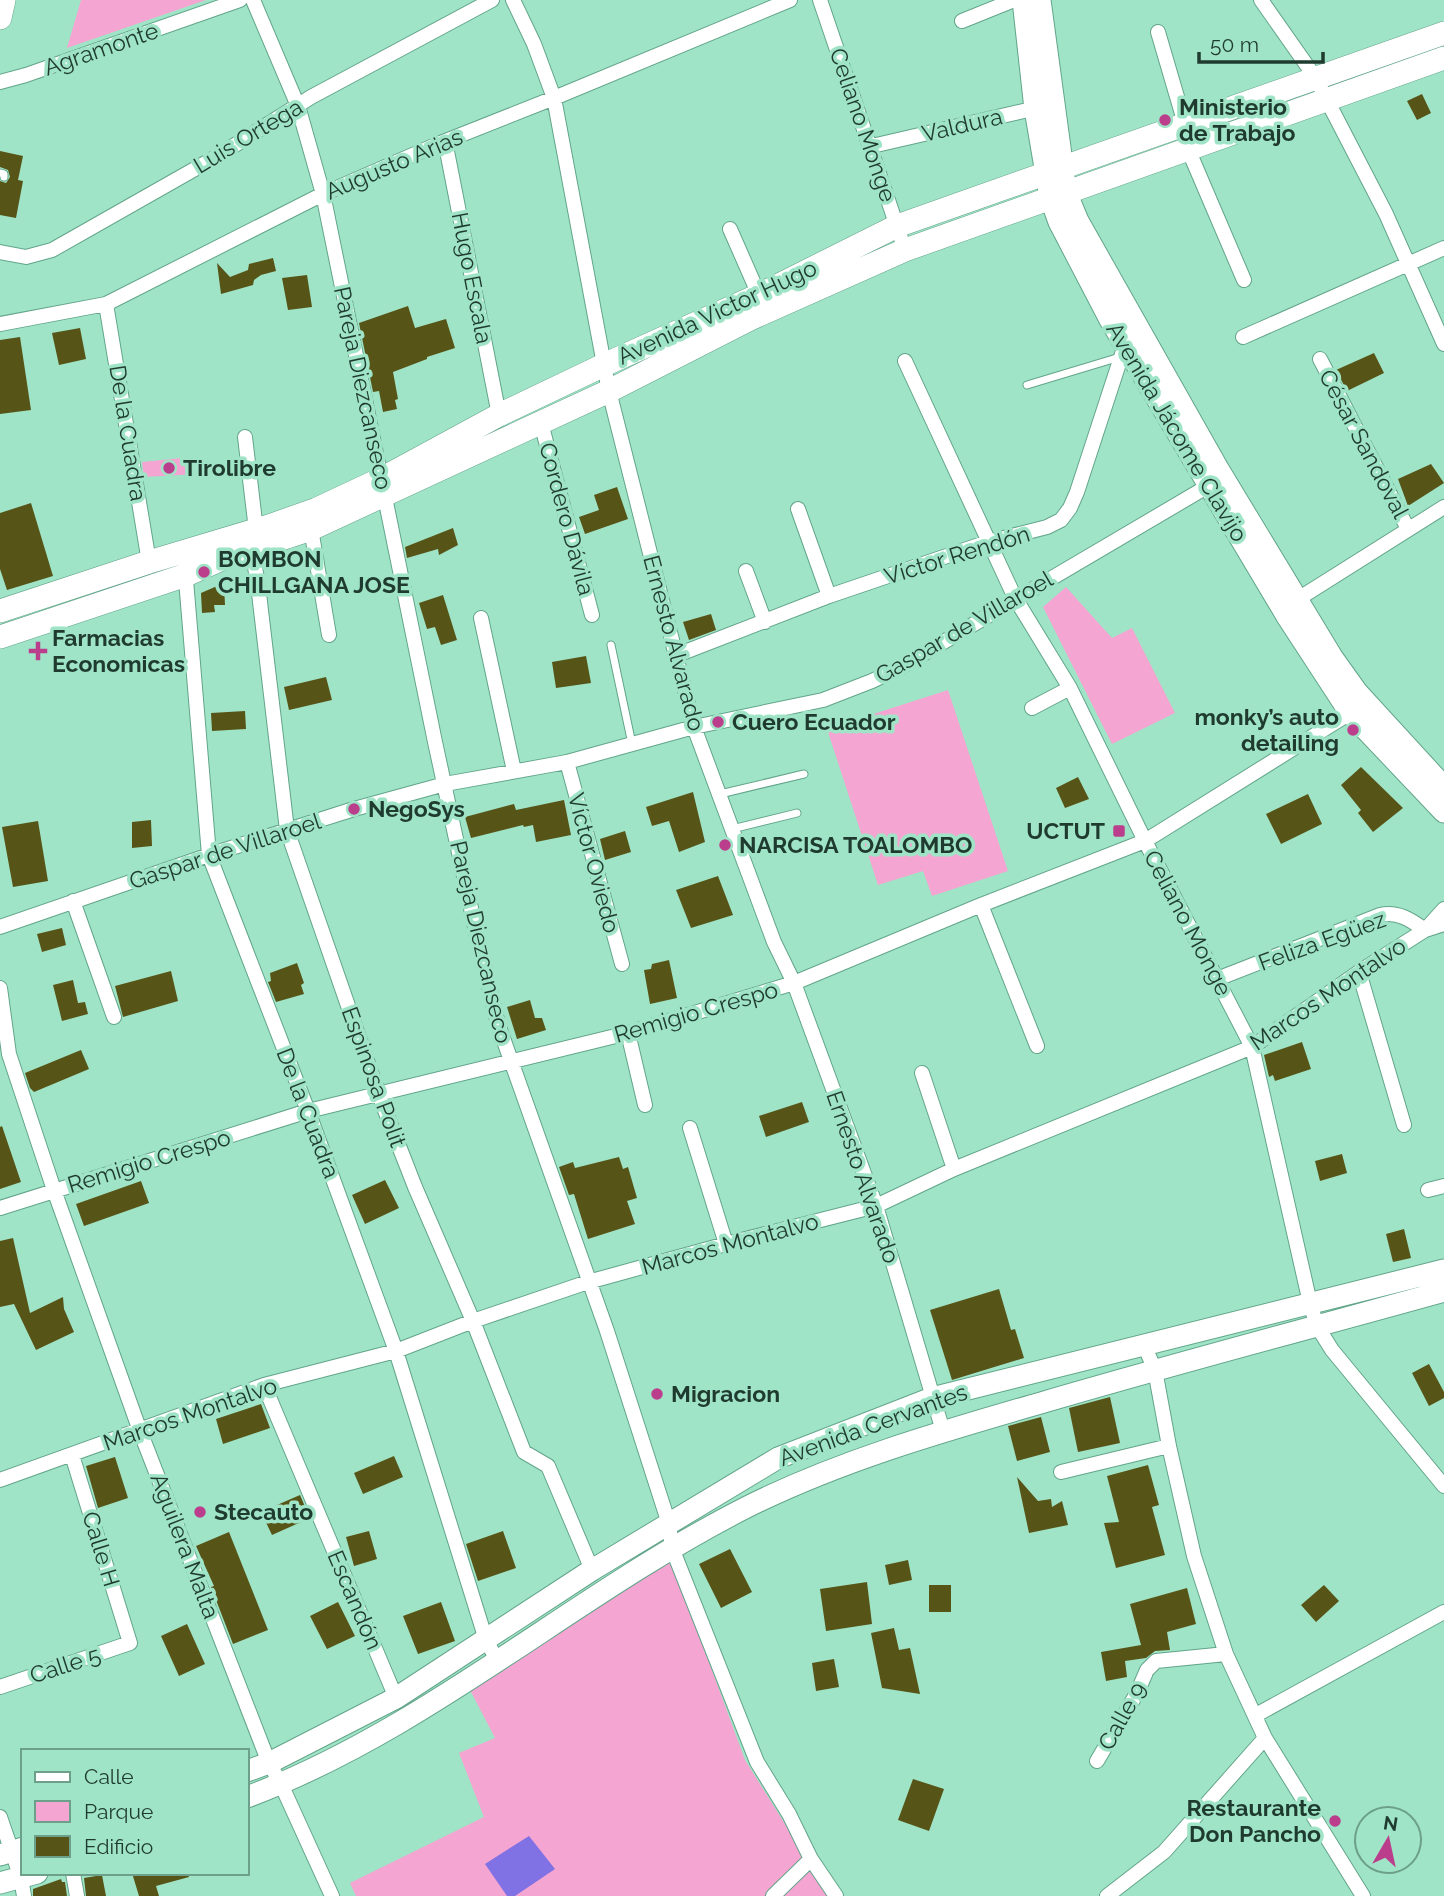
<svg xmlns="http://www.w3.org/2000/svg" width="1444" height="1896" viewBox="0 0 1444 1896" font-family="Raleway,sans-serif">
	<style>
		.green { fill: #f5a5d1 }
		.water { fill: #8071e4 }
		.building { fill: #575417 }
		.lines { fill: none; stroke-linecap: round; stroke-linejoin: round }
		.lane-casing { stroke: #62a58a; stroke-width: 9 }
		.street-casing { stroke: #62a58a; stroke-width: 16 }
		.secondary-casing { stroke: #62a58a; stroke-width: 23 }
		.primary-casing { stroke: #62a58a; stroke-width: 24 }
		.lane { stroke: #fff; stroke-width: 7 }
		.street { stroke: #fff; stroke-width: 14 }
		.secondary { stroke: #fff; stroke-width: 21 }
		.primary { stroke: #fff; stroke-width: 23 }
		.poi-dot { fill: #bb3e8c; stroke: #a0e4c7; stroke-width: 2.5 }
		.labels { text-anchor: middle; stroke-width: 7; stroke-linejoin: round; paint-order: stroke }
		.street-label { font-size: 23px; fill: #1f3b2f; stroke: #a0e4c7 }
		.poi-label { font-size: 23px; font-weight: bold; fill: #1f3b2f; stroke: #a0e4c7; text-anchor: start }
	</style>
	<rect width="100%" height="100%" fill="#a0e4c7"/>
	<path class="green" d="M81,0H206L67,48Z
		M192,457L197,474L144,477L142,462Z
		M1066,587L1112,638L1132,628L1175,713L1112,744L1043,607Z
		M948,690L1008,871L932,896L923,871L878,885L827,729Z
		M670,1556L745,1760L830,1896H356L350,1883L484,1817L459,1753L495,1738L469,1688Z"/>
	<path class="water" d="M529,1836L555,1869L515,1896H507L485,1864Z"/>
	<path class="building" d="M1422,94L1431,113L1417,120L1407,101Z
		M0,151L23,156L18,180L23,181L16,218L0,215V181L6,183L10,177L8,170L0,167Z
		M273,258L276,271L261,275L254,280L253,285L221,294L217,263L230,277L248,270L249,264Z
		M307,275L312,307L288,310L282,278Z
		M408,306L415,328L446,319L455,348L427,357V359L393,372L398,399L395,400L397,409L383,412L379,391L373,392L359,323Z
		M80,328L86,359L59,365L52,333Z
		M20,337L31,410L0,414V340Z
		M1374,353L1384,373L1347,391L1336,370Z
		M1431,464L1444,483L1408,506L1398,479Z
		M617,487L628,519L585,534L579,517L599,510L594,495Z
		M31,503L53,576L7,590L0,569V513Z
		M453,528L458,545L439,555L438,549L407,558L405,547Z
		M224,583L225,605H214L215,612L202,613L201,593Z
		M443,595L457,640L441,645L435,627L427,629L419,603Z
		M711,614L716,630L689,640L683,622Z
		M586,656L591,683L556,688L552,662Z
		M326,677L332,700L289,710L284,687Z
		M245,711L246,729L212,731L211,713Z
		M1361,767L1403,808L1373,832L1358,813L1361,810L1341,785Z
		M1078,777L1089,799L1065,808L1056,788Z
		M693,792L705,842L679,852L669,821L652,826L646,807Z
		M1308,794L1322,824L1281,844L1266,814Z
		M564,800L571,835L536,842L533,825L524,827L523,825L471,838L465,817L514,804L516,810Z
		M151,820L152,846L132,848V822Z
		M38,821L48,881L13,887L2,827Z
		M625,831L631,852L605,860L600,839Z
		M718,876L733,915L691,928L676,890Z
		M62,928L66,945L42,952L37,934Z
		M669,960L677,998L650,1004L644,970L651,969L652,964Z
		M297,963L304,983L301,985L304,994L276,1002L268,982L271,981L270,973Z
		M171,971L178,1001L123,1017L115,986Z
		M73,980L78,1003L85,1002L88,1014L62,1021L53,985Z
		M530,1000L535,1018H542L546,1030L517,1039L507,1007Z
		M1302,1042L1311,1069L1275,1081L1273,1075L1269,1077L1264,1055Z
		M81,1050L89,1069L34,1092L30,1088L25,1073Z
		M802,1102L809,1122L766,1137L759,1116Z
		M2,1126L21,1182L0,1189V1127Z
		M1342,1154L1347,1173L1320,1181L1315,1161Z
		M619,1157L623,1169L628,1167L637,1198L627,1201L635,1224L588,1239L574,1194L569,1195L559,1167L573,1162L575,1168Z
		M385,1180L399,1208L365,1224L352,1195Z
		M141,1181L149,1203L84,1226L76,1204Z
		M1404,1229L1411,1258L1393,1262L1386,1234Z
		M13,1238L30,1313L63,1297L64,1309L74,1332L36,1350L14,1304L0,1307V1241Z
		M999,1289L1011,1330L1015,1329L1024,1358L952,1380L930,1310Z
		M1429,1364L1444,1392V1398L1429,1406L1412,1373Z
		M1110,1397L1120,1443L1078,1452L1069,1408Z
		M261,1404L270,1428L223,1444L216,1419Z
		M1041,1417L1050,1452L1017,1461L1008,1426Z
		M394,1456L403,1477L363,1494L354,1473Z
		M115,1457L128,1498L98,1508L86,1466Z
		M1148,1465L1159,1505L1152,1507L1165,1555L1116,1568L1104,1523L1119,1522L1107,1476Z
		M1017,1477L1038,1501L1051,1499L1052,1507L1062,1501L1068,1525L1029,1533Z
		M300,1495L310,1518L272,1535L261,1512Z
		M369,1531L377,1559L354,1566L346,1537Z
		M503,1531L516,1568L478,1581L466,1544Z
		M229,1532L268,1630L233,1644L211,1587L214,1586L196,1546Z
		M730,1549L752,1592L721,1608L699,1564Z
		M908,1560L912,1580L889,1585L885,1565Z
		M867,1582L872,1624L826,1631L820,1589Z
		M929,1585H951V1612H929Z
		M1324,1585L1339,1601L1316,1622L1301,1605Z
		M1187,1588L1196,1624L1167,1632L1170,1650L1155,1651L1146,1658L1125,1661L1127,1677L1106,1681L1101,1652L1141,1645L1130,1604Z
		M338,1602L355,1636L327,1649L310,1616Z
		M441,1602L455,1641L418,1654L403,1616Z
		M187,1624L205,1664L179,1676L161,1636Z
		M894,1628L899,1650L910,1648L920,1694L882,1688L871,1633Z
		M834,1659L839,1687L816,1691L812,1663Z
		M913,1779L944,1789L929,1831L898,1820Z
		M132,1873H188L189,1877L156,1886L159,1896H139Z
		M102,1875L106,1896H86L84,1878Z
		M61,1879L62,1882H65L67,1896H33V1889Z"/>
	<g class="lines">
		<g class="lane-casing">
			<path id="lane" d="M0,173L4,174V177
				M1027,385L1120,357
				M611,645L632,744
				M720,794L804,774
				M732,829L797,813"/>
		</g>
		<g class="street-casing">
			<path id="street" d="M253,0L298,106L323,194L435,742L477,936L498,1024L607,1331L669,1524L672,1548L757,1762L789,1814L811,1859L773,1896
				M513,0L534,44L554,98L609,391L694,727L774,942L794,983L876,1206L943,1431
				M820,0L905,250
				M1261,0L1315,77L1386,214L1444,344
				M962,21L1014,0
				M1158,32L1185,124
				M0,82L26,75L240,0
				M445,141L499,415
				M872,146L1041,107
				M1188,149L1244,280
				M730,229L759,295
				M0,252L26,257L52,250L216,157L311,97L492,0
				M106,304L149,562
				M0,324L106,304L323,194L438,144L554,98L790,0
				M1243,337L1444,248
				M1320,359L1408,529
				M905,361L1015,598L1070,688L1145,841L1252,1047L1310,1303L1317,1326L1332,1350L1444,1486
				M541,423L592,615
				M245,437L256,530
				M798,509L829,596
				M311,529L329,635
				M252,549L258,585L287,830L379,1095L415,1187L473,1321L524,1452L548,1466L592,1570
				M185,568L209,855L308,1111L396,1351L486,1640L497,1660
				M746,571L765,622
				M1298,599L1444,507
				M481,618L514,771
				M677,655L829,596L988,542L1047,527L1061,520L1070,508L1077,492L1125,345
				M1032,708L1070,688
				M567,762L622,964
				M73,901L114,1017
				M981,905L1037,1046
				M0,927L209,855L354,809L445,784L567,762L694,727L823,700L872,681L901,667L1215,482
				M1426,929L1444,909
				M1359,972L1404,1125
				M1217,979L1380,915C1398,911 1411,920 1425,930
				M0,988L9,1054L54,1190L140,1431L269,1763L281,1784L332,1896
				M628,1033L645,1105
				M922,1073L954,1169
				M690,1128L726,1244
				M1428,1190L1444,1186
				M0,1208L308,1111L628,1033L794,983L981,905L1145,841L1350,713
				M1144,1345L1155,1370L1169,1446L1194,1556L1226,1654L1265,1738L1363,1896
				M264,1385L396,1698
				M1061,1472L1169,1446
				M0,1480L264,1385L396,1351L473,1321L588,1282L726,1244L876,1206L954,1169L1252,1047L1359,972L1425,930L1444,924
				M0,1687L130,1643L72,1455
				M1256,1715L1444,1612
				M1097,1761L1137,1693L1147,1670L1156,1661L1226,1654
				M0,1817L21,1878L24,1896
				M811,1859L836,1896
				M73,1873L77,1896
				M1107,1896L1164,1852L1265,1738"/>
		</g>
		<g class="secondary-casing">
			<path id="secondary" d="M1023,0L1035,109L1050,197L1059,222L1109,318L1288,618L1350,713L1444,812
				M1040,0L1066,192L1078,221L1217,467L1332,657L1357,692L1444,787
				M247,1771L269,1763L396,1698L592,1570L778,1458L932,1398L1444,1270
				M247,1797C428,1729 575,1594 747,1507C841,1460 944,1431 1044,1402C1177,1363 1311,1328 1444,1291
				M0,1855L23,1848
				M0,1883L37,1873"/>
		</g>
		<g class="primary-casing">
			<path id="primary" d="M0,18L4,0
				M0,611L149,562L269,526L317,509L381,479L499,415L606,364L759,295L897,226L1444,33
				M0,637L186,575L224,558L311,529L609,391L750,319L905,250L1444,58"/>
		</g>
		<use href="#lane" class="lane"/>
		<use href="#street" class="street"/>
		<use href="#secondary" class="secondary"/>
		<use href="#primary" class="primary"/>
	</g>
	<g class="poi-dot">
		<circle cx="1165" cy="120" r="7"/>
		<circle cx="169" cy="468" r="7"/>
		<circle cx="204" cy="572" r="7"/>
		<path d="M34.5 640.5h7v7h7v7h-7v7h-7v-7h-7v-7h7z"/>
		<circle cx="718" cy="722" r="7"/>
		<circle cx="1353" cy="730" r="7"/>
		<circle cx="354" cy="809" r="7"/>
		<rect x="1112" y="824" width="14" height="14" rx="3.5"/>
		<circle cx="725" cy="845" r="7"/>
		<circle cx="657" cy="1394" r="7"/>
		<circle cx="200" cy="1512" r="7"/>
		<circle cx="1335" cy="1821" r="7"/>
	</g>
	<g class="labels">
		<g class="street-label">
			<text transform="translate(101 49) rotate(-19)" y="8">Agramonte</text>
			<text transform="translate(863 125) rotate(71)" y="8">Celiano Monge</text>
			<text transform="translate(962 125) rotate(-13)" y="8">Valdura</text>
			<text transform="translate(248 136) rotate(-31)" y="8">Luis Ortega</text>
			<text transform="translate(394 164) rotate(-23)" y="8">Augusto Arias</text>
			<text transform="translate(472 278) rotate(79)" y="8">Hugo Escala</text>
			<text transform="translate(717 312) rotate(-25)" y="8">Avenida Victor Hugo</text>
			<text transform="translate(363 388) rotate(78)" y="8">Pareja Diezcanseco</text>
			<text transform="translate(1177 432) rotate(59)" y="8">Avenida Jácome Clavijo</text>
			<text transform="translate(128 433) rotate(81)" y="8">De la Cuadra</text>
			<text transform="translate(1364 444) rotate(62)" y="8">César Sandoval</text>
			<text transform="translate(567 519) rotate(75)" y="8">Cordero Dávila</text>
			<text transform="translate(957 555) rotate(-17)" y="8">Víctor Rendón</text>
			<text transform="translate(964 627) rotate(-30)" y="8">Gaspar de Villaroel</text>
			<text transform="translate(674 643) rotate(75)" y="8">Ernesto Alvarado</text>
			<text transform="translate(225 851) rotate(-18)" y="8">Gaspar de Villaroel</text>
			<text transform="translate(594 863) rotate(75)" y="8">Víctor Oviedo</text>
			<text transform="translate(1188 923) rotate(62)" y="8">Celiano Monge</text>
			<text transform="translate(1322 941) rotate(-20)" y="8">Feliza Egüez</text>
			<text transform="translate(481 942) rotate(77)" y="8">Pareja Diezcanseco</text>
			<text transform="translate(1328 994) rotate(-34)" y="8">Marcos Montalvo</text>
			<text transform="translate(696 1012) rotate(-16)" y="8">Remigio Crespo</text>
			<text transform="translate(374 1077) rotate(70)" y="8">Espinosa Polit</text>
			<text transform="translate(308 1113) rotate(69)" y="8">De la Cuadra</text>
			<text transform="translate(149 1161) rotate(-17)" y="8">Remigio Crespo</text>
			<text transform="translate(863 1177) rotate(71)" y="8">Ernesto Alvarado</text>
			<text transform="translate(730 1244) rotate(-15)" y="8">Marcos Montalvo</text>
			<text transform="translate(190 1414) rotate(-19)" y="8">Marcos Montalvo</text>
			<text transform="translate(873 1425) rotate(-20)" y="8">Avenida Cervantes</text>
			<text transform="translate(185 1546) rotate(69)" y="8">Aguilera Malta</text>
			<text transform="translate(101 1549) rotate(73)" y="8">Calle H</text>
			<text transform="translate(355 1600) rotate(67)" y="8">Escandón</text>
			<text transform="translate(65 1665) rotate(-18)" y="8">Calle 5</text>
			<text transform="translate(1122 1716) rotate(-61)" y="8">Calle 9</text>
		</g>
		<g class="poi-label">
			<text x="1179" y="115">Ministerio<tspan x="1179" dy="26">de Trabajo</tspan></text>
			<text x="183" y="476">Tirolibre</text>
			<text x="218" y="567">BOMBON<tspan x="218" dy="26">CHILLGANA JOSE</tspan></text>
			<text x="52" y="646">Farmacias<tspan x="52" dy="26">Economicas</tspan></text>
			<text x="1339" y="725" text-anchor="end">monky’s auto<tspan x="1339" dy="26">detailing</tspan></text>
			<text x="732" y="730">Cuero Ecuador</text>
			<text x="368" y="817">NegoSys</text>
			<text x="1105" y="839" text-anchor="end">UCTUT</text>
			<text x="739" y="853">NARCISA TOALOMBO</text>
			<text x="671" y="1402">Migracion</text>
			<text x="214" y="1520">Stecauto</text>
			<text x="1321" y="1816" text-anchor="end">Restaurante<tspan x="1321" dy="26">Don Pancho</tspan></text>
		</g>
	</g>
	<rect x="21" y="1749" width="228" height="126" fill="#a0e4c7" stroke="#6ca08a" stroke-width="2"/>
	<rect x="35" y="1772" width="35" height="10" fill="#ffffff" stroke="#6ca08a" stroke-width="2"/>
	<text x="84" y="1784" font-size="21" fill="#1f3b2f">Calle</text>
	<rect x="35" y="1801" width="35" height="21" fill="#f5a5d1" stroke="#6ca08a" stroke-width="2"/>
	<text x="84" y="1819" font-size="21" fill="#1f3b2f">Parque</text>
	<rect x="35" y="1836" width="35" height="21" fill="#575417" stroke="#6ca08a" stroke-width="2"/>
	<text x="84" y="1854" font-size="21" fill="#1f3b2f">Edificio</text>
	<g transform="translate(1388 1840) rotate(9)"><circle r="33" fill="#a0e4c7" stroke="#6ca08a" stroke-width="2"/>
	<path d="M0-5L12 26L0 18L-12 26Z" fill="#bb3e8c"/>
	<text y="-10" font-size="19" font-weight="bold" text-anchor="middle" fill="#1f3b2f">N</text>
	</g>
	<path d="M1199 52v10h124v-10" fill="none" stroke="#1f3b2f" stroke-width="3.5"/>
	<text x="1210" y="52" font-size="21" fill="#1f3b2f" stroke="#a0e4c7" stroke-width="5" paint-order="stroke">50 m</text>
</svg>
